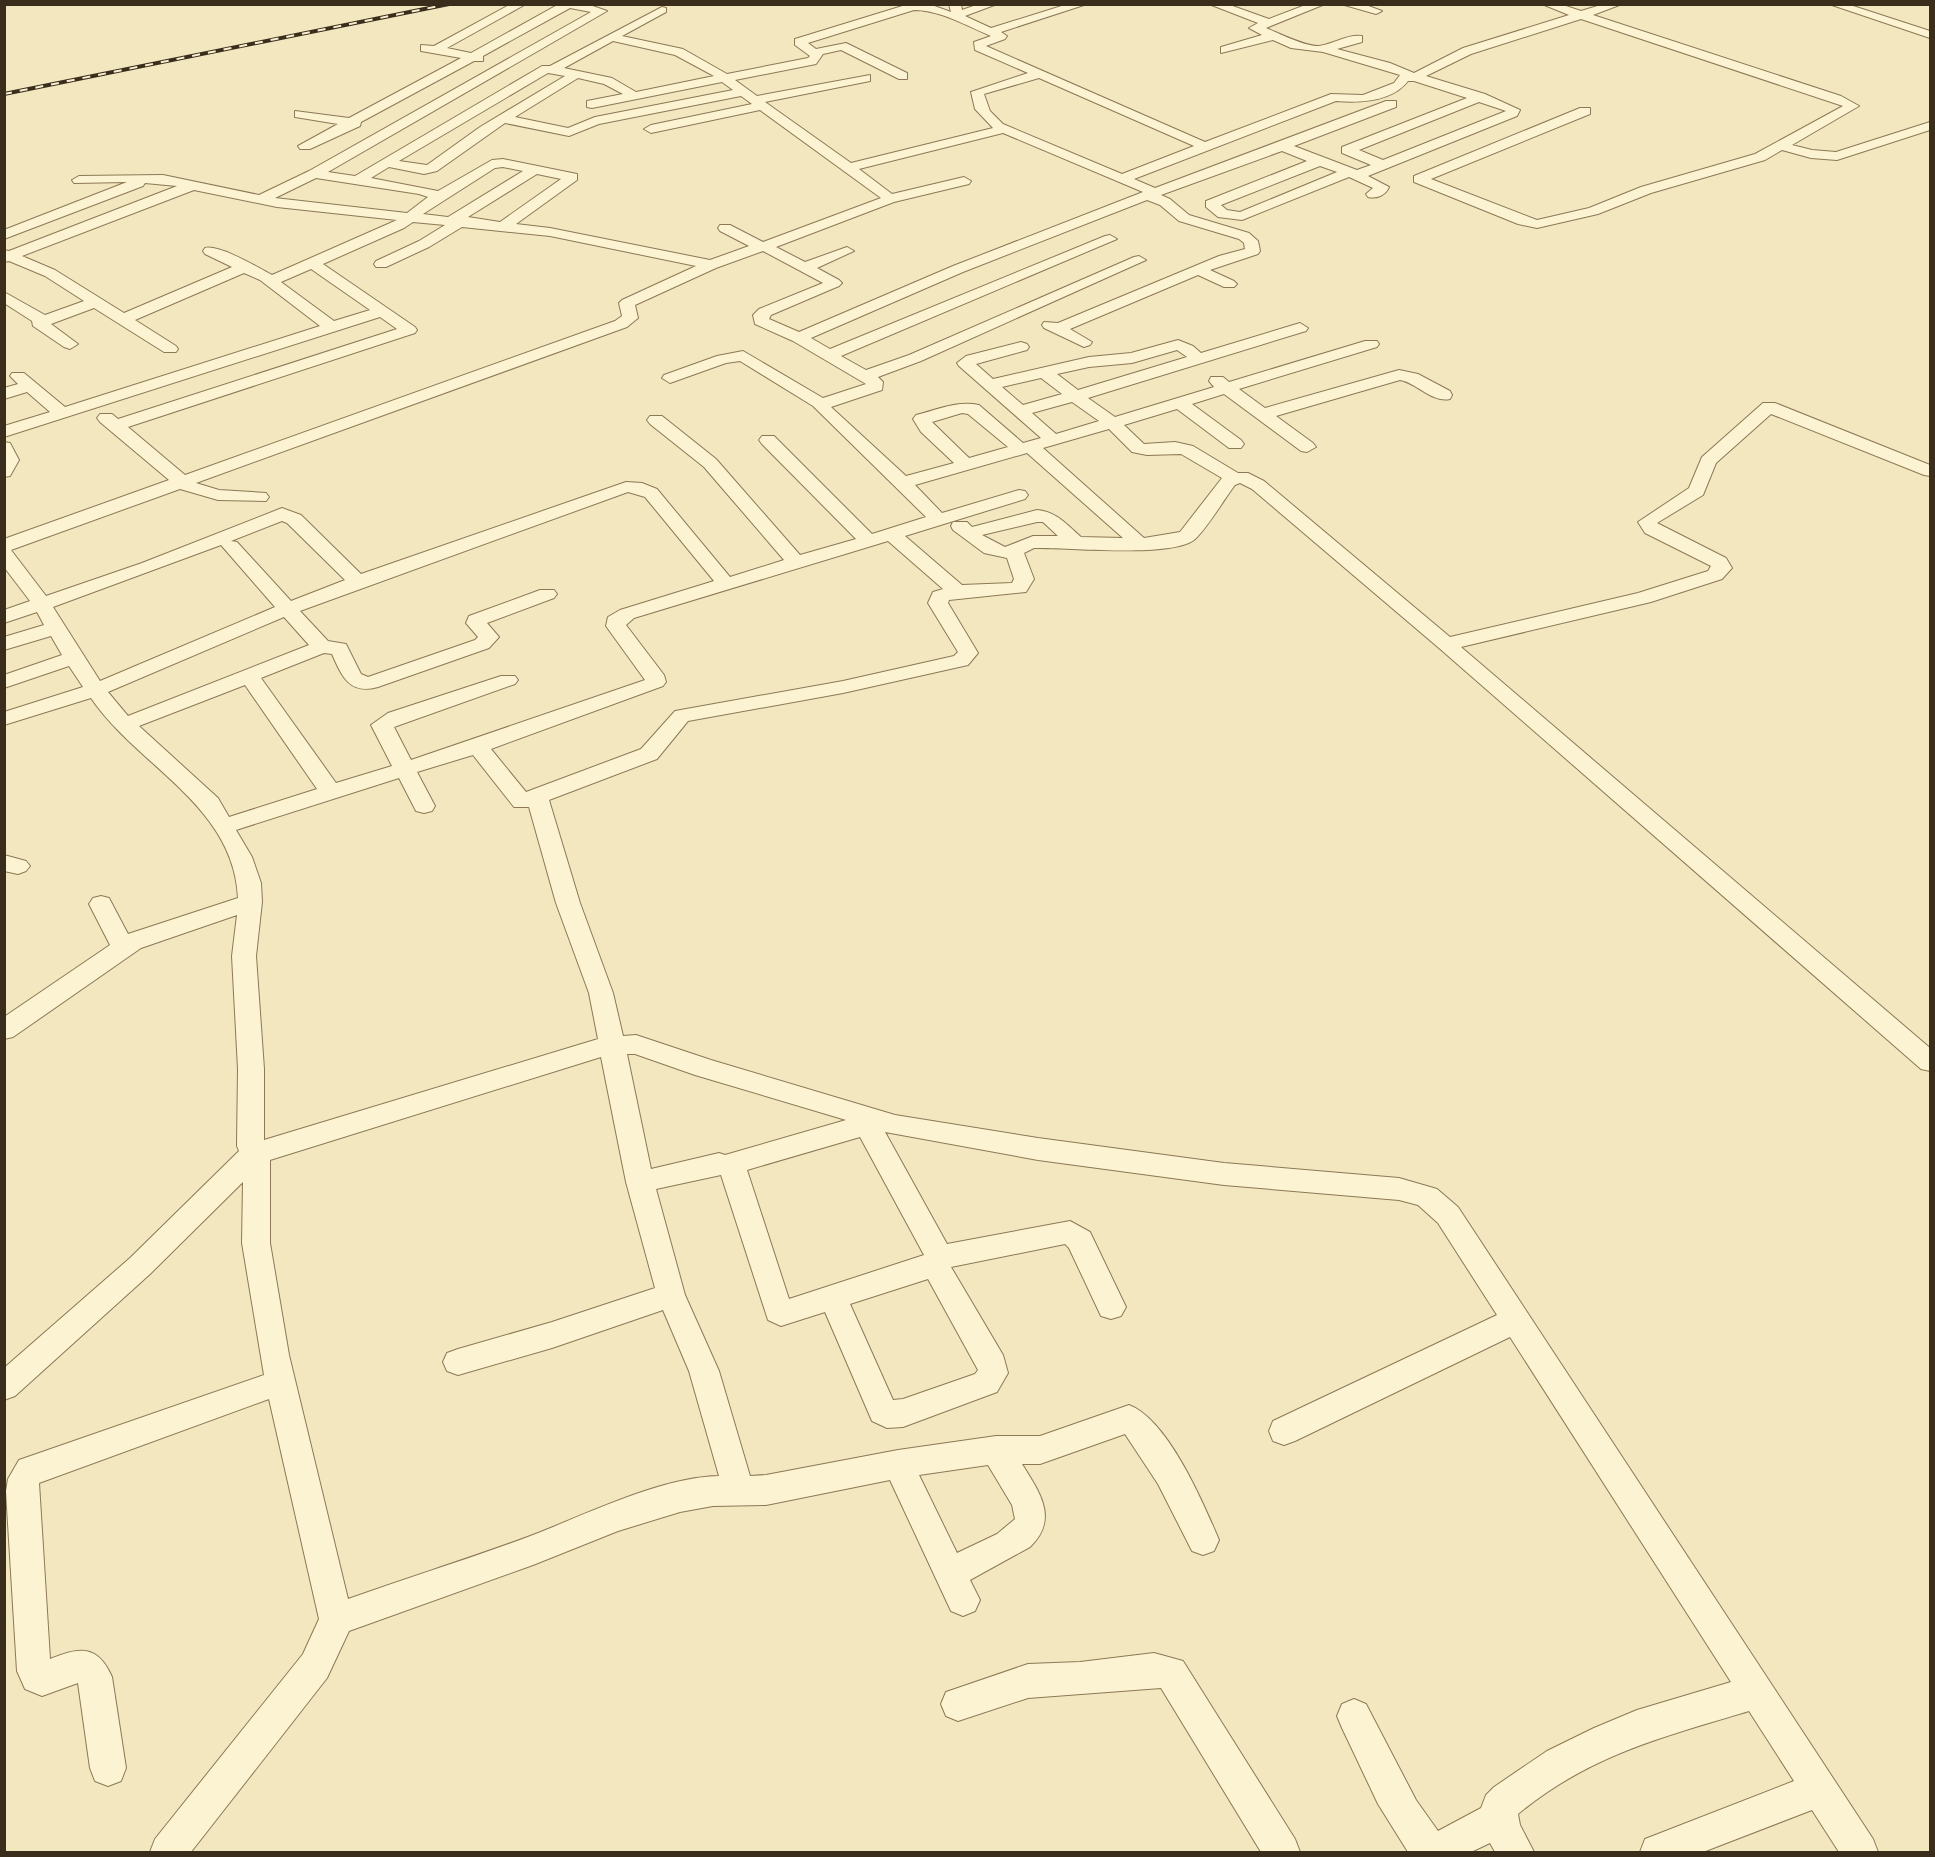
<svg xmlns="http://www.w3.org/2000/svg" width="1935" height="1857" viewBox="0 0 1935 1857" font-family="Spectral,serif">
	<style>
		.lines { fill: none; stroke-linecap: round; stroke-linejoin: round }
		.minor-casing { stroke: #8c7855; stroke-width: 2 }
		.minor { fill: #fcf3d3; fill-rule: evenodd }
		.rail-casing { stroke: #3a2d1b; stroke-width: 4 }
		.rail { stroke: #f8f0cf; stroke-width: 2; stroke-dasharray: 8; stroke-linecap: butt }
	</style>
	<rect width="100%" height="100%" fill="#f2e7bf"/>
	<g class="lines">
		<g class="minor-casing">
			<path id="minor" d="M511,4H526L447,48L471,53L559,4H587L607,11L328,172L355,176L542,66H550L662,7L666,8V12L622,36L683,49L727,74L808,58L810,56L795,45V39L909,4H929L951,12L949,4H961L962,10L979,4H997L965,16L991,28L1068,4H1087L1001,32L1007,36L1005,39L986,46L1205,142L1331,94L1363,95L1394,83L1400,75L1323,52L1291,48L1273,40L1221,53V47L1262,35L1249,28L1258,23L1209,4H1227L1269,19L1308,4H1325L1266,28C1278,33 1306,47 1319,46C1333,44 1348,34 1362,36V42L1337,49L1390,63L1414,73L1463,48L1569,15L1542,4H1560L1581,11L1604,4H1622L1593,15L1841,96L1859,106L1792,145L1812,150L1836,152L1930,122V130L1837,160L1811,158L1782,150L1765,160L1651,193L1598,214L1537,228L1518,224L1414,182V176L1580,108H1590V114L1431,179L1537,220L1589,208L1641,187L1755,154L1843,106L1581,19L1471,54L1426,76L1485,94L1520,110L1517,116L1368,176L1389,187C1386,195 1377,199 1368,197L1366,194L1373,188L1349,177L1242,220L1218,217L1206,207V201L1307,161L1282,151L1161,195L1170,199L1189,215L1249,233L1258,241L1260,251L1258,254L1210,270L1234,281L1237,284L1234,287H1224L1198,275L1070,329L1092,342L1090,345L1084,347L1044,328L1042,325L1044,322L1058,323L1219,256L1245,249L1244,243L1239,239L1179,221L1160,205L1147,200L963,272L811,338L830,349L1105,236L1110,235L1117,239L841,356L866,370L909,355L1134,257L1139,256L1146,260L921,361L878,377L883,382L882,390L831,407L906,476L954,463L921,432L913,419L916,415C936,410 958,400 979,405L1023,443L1041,438L959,366L957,363L966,356L1021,342L1027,344L1029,347L1027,350L976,364L993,379L1089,357L1131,353L1178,340L1193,346L1201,353L1300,323L1308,328L1306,331L1088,398L1115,417L1214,387L1209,381L1211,377H1223L1229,382L1365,341H1377L1379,344L1377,347L1239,389L1265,408L1399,370L1418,374L1450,391L1452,395L1450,399C1432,403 1417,383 1400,380L1276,416L1313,443L1316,447L1307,452L1301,451L1224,394L1192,404L1241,440L1244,444L1241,448H1229L1177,409L1124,425L1144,444L1175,442L1193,446L1238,473H1248L1264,481L1450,637L1638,593L1708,571L1711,566L1645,533L1638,522L1689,488L1702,457L1763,403H1775L1930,465V476L1924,475L1771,414L1716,463L1703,495L1657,523L1726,558L1732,568L1722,579L1651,602L1461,647L1930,1048V1071L1921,1069L1439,648L1252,489L1240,483L1235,485C1225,498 1206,530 1194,540C1170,558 1067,547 1034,548L1024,553L1034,579L1026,592L949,600L948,603L978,653L968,665L843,693L688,721L657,759L549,800L580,903L613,993L623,1036L636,1035L711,1060L895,1115L1038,1138L1224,1163L1399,1178L1437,1189L1458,1207L1873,1839L1878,1852H1839L1812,1810L1703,1852H1640L1645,1839L1794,1781L1749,1711C1663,1737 1589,1755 1518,1814L1520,1825L1534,1852H1495L1490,1843L1471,1852H1408L1378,1804L1342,1728L1337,1716L1342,1704L1354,1699L1366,1704L1416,1800L1438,1831L1481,1808L1486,1795L1494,1787L1547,1751L1594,1728L1637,1710L1731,1682L1510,1337L1295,1441L1284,1445L1273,1441L1269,1431L1273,1421L1497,1315L1438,1223L1418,1205L1399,1200L1224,1185L1038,1160L885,1132L947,1244L1070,1221L1090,1232L1126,1307L1121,1316L1111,1319L1101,1316L1069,1248L1065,1244L951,1267L1003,1355L1008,1373L997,1392L903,1427L887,1428L872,1421L825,1312L781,1326L768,1320L721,1175L656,1189L685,1295L719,1371L750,1476L766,1475L898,1450L996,1436H1040L1129,1405C1168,1420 1203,1502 1219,1540L1214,1551L1203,1555L1192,1551L1158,1484L1125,1434L1040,1464H1022C1040,1493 1059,1519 1030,1547L970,1580L980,1600L975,1611L963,1616L951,1611L890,1480L766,1505L713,1506L680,1512L618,1531L533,1565L349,1631L327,1678L191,1852H150L155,1839L303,1654L319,1619L269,1399L39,1483L50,1659C79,1647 98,1644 112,1677L126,1768L121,1781L108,1786L95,1781L90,1768L78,1683L42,1696L25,1689L17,1671L6,1491L8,1479L19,1460L264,1375L242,1243L243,1182L150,1274L15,1396L4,1400V1368L130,1258L239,1151L237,1146L238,1069L232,956L237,915L141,948L13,1037L4,1039V1017L110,945L89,904L93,898L101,896L109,898L128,934L238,898C234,805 137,766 91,698L4,725V712L83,687L69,666L4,688V675L62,655L51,636L4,650V637L44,625L37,612L4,623V610L30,601L4,567V539L169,480L100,422L97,418L100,414H112L118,419L397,329L380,317L4,437V426L50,412L27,392L4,399V388L18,384L10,376L12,373H24L65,407L320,326L260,280L244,273L135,320L176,346L178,349L176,352H164L94,308L51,324L78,344L70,349L64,347L33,326L32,321L4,303V292L45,315L84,301L45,276L9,261L4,262V250L9,251L177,186L145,183L143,186L4,239V230L127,182L74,183L72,180L79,176L163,175L259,195L309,171L591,12L570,8L483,56V61H474L361,122L360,126L310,149H300L298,146L338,124L295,117V111L349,118L461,58L421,51V45L434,46ZM914,10C940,10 967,26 991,36L974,42L975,50L1028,73L971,92L975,109L993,128L851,163L765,102L870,81V75L757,96L735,80L816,64L823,54L841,50L899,79H907V73L846,43L816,49L808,43ZM613,41L675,55L714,76L636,92L612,78L564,68ZM548,73L565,76L480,127L427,165L399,161ZM578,78L604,84L623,94L587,101V107L592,108L722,82L733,90L595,117L568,128L515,117ZM1039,78L1194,146L1122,174L1003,124L990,111L984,94ZM1408,81H1414L1467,98L1342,147V153L1371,165L1357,170L1294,146L1396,107V101H1386L1155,188L1134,179L1336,101C1360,103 1392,102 1408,81ZM741,96L752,104L651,125L644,129L651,133L760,110L881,198L763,242L730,225H720L718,228L720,231L749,246L710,260L550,228L516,224L577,180V174L572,173L503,159L492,160L438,191L371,178L389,167L424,174L437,171L505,123L569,136L599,124ZM1479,102L1506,111L1383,160L1359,150ZM1003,133L1143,192L953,266L799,332L769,319L771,315L839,286L842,283L839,280L817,268L854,251L847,247L805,262L776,247L894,202L969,184L971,181L964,177L892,194L859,169ZM1320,166L1337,172L1240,212L1227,210L1221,205ZM503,167L523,171L448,217L423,214L495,168ZM537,174L561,179L500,222L468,217ZM316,178L419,194L428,197L407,213L275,198ZM194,190L277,207L397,220L272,275C259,268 219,244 205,248L203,251L205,254L232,267L124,313L55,270L22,256ZM413,222L445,225L419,241L376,261L374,264L376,267H386L429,247L462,227L550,236L696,266L622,300L619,303L622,316L615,321L185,475L128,427L415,333L417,330L415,327L323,264L404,228ZM763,251L823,283L759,309L753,315L755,324L793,341L866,384L823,398L743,351L717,356L664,375L662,378L670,383L726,363L740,361L813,406L926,517L872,534L774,436H762L759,440L762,444L856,539L800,555L716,459L662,416H650L647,420L650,424L704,467L784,560L730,577L657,489L642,483L626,482L361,574L301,515L282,508L142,563L46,596L11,550L180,489L218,500L266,501L269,497L266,493L219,490L196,483L627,327L638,318L635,305L716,268ZM311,269L370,310L334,321L281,282ZM1177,350L1187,357L1078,390L1057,374L1089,367L1132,363ZM1041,378L1062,394L1023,405L1002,387ZM1072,402L1099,421L1056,434L1032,413ZM962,413L968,414L1008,447L969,458L932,422ZM1109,429L1132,452L1147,455L1181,454L1222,478L1180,532L1144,538L1043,448ZM1027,453L1123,538L1081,537C1066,524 1057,512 1037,510L972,527L967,522H953L951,526L953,530L984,553L1007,558L1014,579L1012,583L962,585L905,536L1025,499L1028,495L1025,491L1019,490L942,513L915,485ZM628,492L645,497L714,581L620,610L608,617L606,626L645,680L411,760L394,727L515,684L518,680L515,676H501L388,713L371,725L392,766L336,783L261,678L324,653L332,654C342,677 350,695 378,687L489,648L499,637L487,623L554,598L557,594L554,590H540L469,616L466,623L478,637L475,640L368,677L361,674L346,644L328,641L300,611ZM282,521L287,523L345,580L291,601L237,542L231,541ZM1037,522H1043L1058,536H1033L1005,547L982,535ZM888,541L943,589L933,592L928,603L958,652L954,656L843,681L675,711L641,749L526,792L491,749L663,686L666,682L664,675L626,625L634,618ZM221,545L275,607L100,681L53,607ZM284,617L309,645L128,716L108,692ZM245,685L317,789L229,817L218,798L139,726ZM473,755L514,807H529L556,903L589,993L598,1039L264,1140V1069L256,956L262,902L261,883L252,857L236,830L399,778L416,811L424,813L432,811L435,806L417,772ZM627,1054H635L695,1075L846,1120L725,1155L719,1153L651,1169ZM601,1057L626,1182L655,1288L552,1322L458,1349L447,1353L443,1362L447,1371L458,1375L552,1348L663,1310L689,1371L719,1476C661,1477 587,1514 533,1535C472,1558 409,1577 348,1599L289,1355L270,1243V1160ZM860,1137L924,1255L789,1299L747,1170ZM928,1279L978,1370L975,1374L903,1399L893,1400L850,1304ZM988,1465L1012,1505L1015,1519L997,1534L957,1553L919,1475Z
				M1341,4H1363L1382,11L1376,14Z
				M1829,4H1847L1930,31V38Z
				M4,442L10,443L19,460L10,476L4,477Z
				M4,855L26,861L30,866L26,871L18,874L4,871Z
				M1154,1653L1183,1661L1295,1839L1300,1852H1261L1161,1688L1028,1698L958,1721L946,1716L941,1704L946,1692L1028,1664L1080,1662Z"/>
		</g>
		<use href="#minor" class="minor"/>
		<g class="rail-casing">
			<path id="rail" d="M4,94L449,4"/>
		</g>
		<use href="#rail" class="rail"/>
	</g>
	<rect width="1935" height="1857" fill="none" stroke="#3a2d1b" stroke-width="12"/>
</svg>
